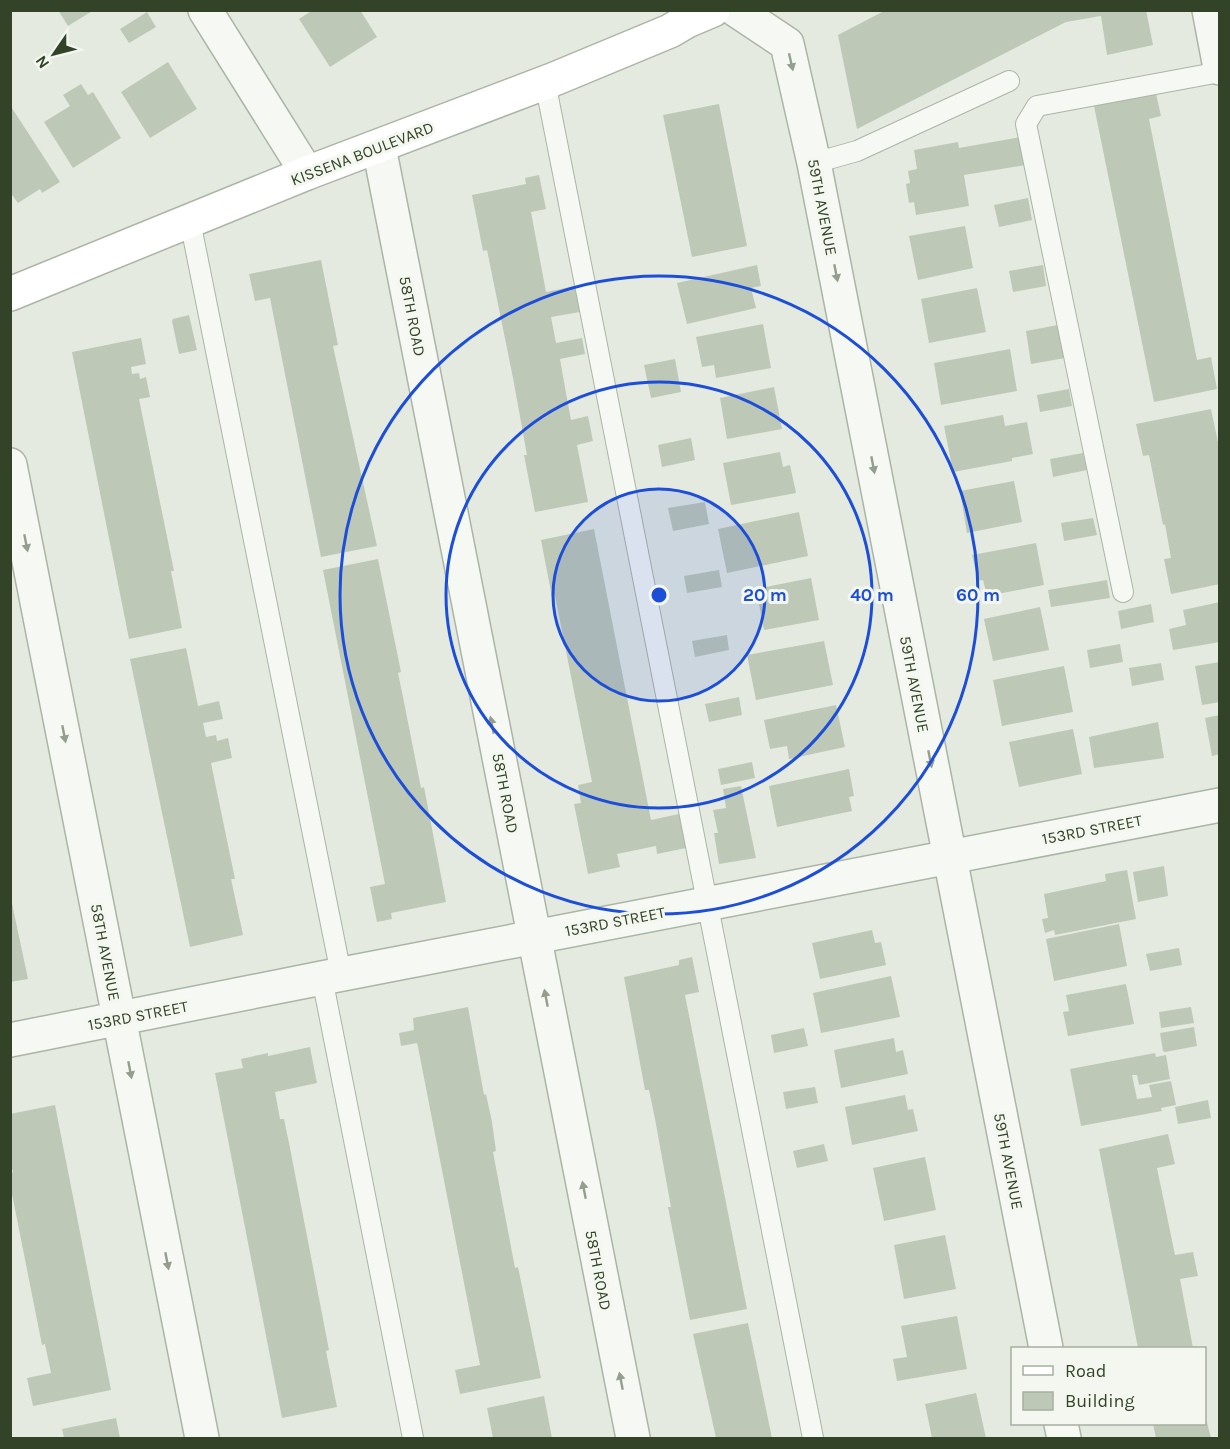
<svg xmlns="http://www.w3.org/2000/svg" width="1230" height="1449" viewBox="0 0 1230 1449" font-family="Karla,sans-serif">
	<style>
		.building { fill: #bec8b7 }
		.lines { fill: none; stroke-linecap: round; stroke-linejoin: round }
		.service-casing { stroke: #abb5a5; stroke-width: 22 }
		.minor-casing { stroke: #abb5a5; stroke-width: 36 }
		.secondary-casing { stroke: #abb5a5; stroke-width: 36 }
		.service { stroke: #f5f8f3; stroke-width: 20 }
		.minor { stroke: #f5f8f3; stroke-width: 33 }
		.secondary { stroke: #fff; stroke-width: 33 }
		.oneway { fill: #949e8d }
		.ring { fill: none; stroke: #1d4ed8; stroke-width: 3 }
		.labels { text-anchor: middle; stroke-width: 6; stroke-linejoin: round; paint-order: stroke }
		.street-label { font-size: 16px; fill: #334327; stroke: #f3f7f0 }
		.centre { fill: #1d4ed8; stroke: #f3f7f0; stroke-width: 3 }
		.ring-label { font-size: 18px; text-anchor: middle; font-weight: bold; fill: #1d4ed8; stroke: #f3f7f0; stroke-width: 6; stroke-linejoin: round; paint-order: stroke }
	</style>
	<rect width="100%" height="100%" fill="#e4eae0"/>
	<path class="building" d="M58,10H94L68,26Z
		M313,10H360L377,37L330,67L299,19Z
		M886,10H1146L1153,45L1107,55L1101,16L1066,22L857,129L838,35Z
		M147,12L156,27L129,43L120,29Z
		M168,62L197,109L150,138L121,92Z
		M81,84L88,95L93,92L121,138L73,168L44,122L70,106L63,95Z
		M1155,89L1161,116L1149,119L1197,360L1211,357L1217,389L1154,402L1093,101Z
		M719,104L747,246L692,257L663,115Z
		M10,105L60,182L42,193L40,189L18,203L10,192Z
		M1021,137L1026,165L964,175L969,206L916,215L914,202L909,203L906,184L910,183L908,171L917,169L914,150L958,142L959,148Z
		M539,175L546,209L531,212L546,292L575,286L580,312L551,317L556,343L582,338L585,354L560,359L566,393L571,420L588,416L593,441L577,445L588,502L535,512L524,455H527L513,378L487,250L483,251L472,195L526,184L525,178Z
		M1028,198L1032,220L999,227L994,205Z
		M965,226L973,268L918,280L909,236Z
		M321,260L338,345L333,346L377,546L321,557L270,298L255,301L249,274Z
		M757,265L761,286L751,288L756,308L687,324L677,283Z
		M1043,265L1046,286L1013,292L1009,271Z
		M977,288L986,332L929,343L921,299Z
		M189,315L197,350L179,354L172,321L173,319Z
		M763,324L771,368L716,378L714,365L702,367L696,337Z
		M1058,325L1065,358L1031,364L1026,331Z
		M141,338L146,364L131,367L132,374L139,373L140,379L146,377L150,397L139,399L174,571H171L182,628L129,639L72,352Z
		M1010,349L1017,391L941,405L934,363Z
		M675,359L681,392L651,398L644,365Z
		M774,387L782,429L727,439L720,398Z
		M1069,389L1072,406L1040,412L1037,395Z
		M1211,409L1220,452V584L1171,594L1164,559L1171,558L1165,524L1163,525L1149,455L1143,456L1136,424Z
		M1003,415L1005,426L1027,422L1033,454L1012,458V461L953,472L944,426Z
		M691,438L695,460L662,467L658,445Z
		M780,452L783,467L790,465L796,493L731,505L723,463Z
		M1083,453L1087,470L1053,477L1050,459Z
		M1014,481L1022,522L967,533L960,491Z
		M705,502L709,524L673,531L668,508Z
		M799,512L808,556L727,573L718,529Z
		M1093,518L1097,535L1064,541L1061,523Z
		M594,529L651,820L679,814L686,848L657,854L656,846L617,854L620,867L588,874L574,804L581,803L578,785L592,782L555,596L552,597L541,540Z
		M1036,543L1044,585L987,596L983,580L978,581L972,555Z
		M378,559L401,672L398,673L404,702L421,788L424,787L446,902L391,913L392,919L377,922L370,887L385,884L323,570Z
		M719,570L722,587L687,593L684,576Z
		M811,578L819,620L764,630L756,589Z
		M1107,580L1110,598L1051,607L1048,590Z
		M1220,602V642L1173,650L1169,629L1186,625L1183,610Z
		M1151,604L1154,622L1121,629L1118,611Z
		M1040,607L1049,650L993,661L984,619Z
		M727,635L729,650L695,657L692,641Z
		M824,641L833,685L756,700L747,655Z
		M1120,644L1123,662L1090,668L1087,650Z
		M186,648L198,706L219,701L223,719L203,723L206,737L216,735L217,741L228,738L232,758L211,763L235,879H231L243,935L190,947L130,659Z
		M1220,662V702L1202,705L1195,666Z
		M1161,663L1164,680L1132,686L1129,668Z
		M1064,666L1073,712L1002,726L993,680Z
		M739,697L742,715L709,722L705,704Z
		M836,705L845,747L789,759L787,746L770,749L764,720Z
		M1220,715V754L1212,756L1205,718Z
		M1158,722L1164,758L1094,768L1089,737Z
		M1073,729L1082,774L1019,787L1009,742Z
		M752,762L755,778L721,785L718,769Z
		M849,769L854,796L849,797L852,811L777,827L769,786Z
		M741,786L756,858L719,864L714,833H718L713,810L726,808L723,789Z
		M1164,866L1168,896L1138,902L1133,872Z
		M1127,870L1136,919L1055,935L1054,930L1045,933L1042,919L1048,918L1044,894L1106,881L1105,874Z
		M10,894L28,979L10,982Z
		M1119,924L1127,966L1054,981L1046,939Z
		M872,930L875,943L881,942L886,965L820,979L812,943Z
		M1179,948L1182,965L1150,971L1146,954Z
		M692,957L699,992L685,995L747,1309L690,1320L668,1207H671L655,1119L649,1090H645L624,977L679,965V960Z
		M891,976L900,1017L821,1033L813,993Z
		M1126,984L1134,1024L1068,1036L1063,1012L1069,1011L1066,995Z
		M468,1007L484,1095L486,1094L492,1122L496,1151L493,1152L515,1268L518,1267L541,1378L460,1394L455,1370L480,1365L418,1047L417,1043L401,1046L399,1033L414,1030L413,1018Z
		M1191,1007L1194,1023L1161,1028L1159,1012Z
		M1194,1027L1197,1046L1165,1052L1163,1051L1160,1033Z
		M804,1028L808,1046L774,1053L771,1035Z
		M894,1038L896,1052L903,1050L908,1074L841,1088L834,1050Z
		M310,1047L317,1083L275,1092L280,1119H284L290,1148L329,1350L326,1351L337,1407L282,1418L215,1073L243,1068L241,1059L268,1053V1056Z
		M1155,1053L1156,1057L1166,1055L1170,1079L1139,1085L1137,1075H1132L1137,1099L1152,1097L1149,1085L1171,1081L1176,1105L1161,1108L1162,1111L1081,1126L1070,1069Z
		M815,1087L818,1103L786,1109L783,1092Z
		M905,1095L908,1110L913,1109L918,1131L852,1145L845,1107Z
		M1208,1100L1211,1118L1178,1124L1175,1107Z
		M55,1105L111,1390L33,1406L27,1378L51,1373L45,1344L42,1345L10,1184V1173L13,1172L10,1161V1114Z
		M1168,1134L1175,1164L1157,1168L1175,1255L1193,1252L1198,1276L1180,1279L1193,1348H1138L1099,1149Z
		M824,1144L828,1161L797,1168L793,1151Z
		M925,1157L936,1210L884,1221L873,1168Z
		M945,1235L956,1289L904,1299L894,1245Z
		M957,1316L967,1369L897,1381L893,1359L907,1357L901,1326Z
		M748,1323L772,1438H716L693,1334Z
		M976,1393L986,1438H932L925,1404Z
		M544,1396L552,1438H493L487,1408Z
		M1204,1411L1211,1438H1156L1153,1424H1204Z
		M116,1418L120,1438H64L62,1429Z"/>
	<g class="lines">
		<g class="service-casing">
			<path id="service" d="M545,82L813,1438
				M814,163L857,151L1009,81
				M190,221L341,974
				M1123,592L1026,124L1037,106L1220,72
				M322,978L413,1438"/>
		</g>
		<g class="minor-casing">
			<path id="minor" d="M205,10L307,173
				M736,10L787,44L814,163L1046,1348
				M1209,10L1220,68
				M379,147L633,1438
				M10,465L202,1438
				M10,1040L322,978L1220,805
				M1061,1424L1064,1438"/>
		</g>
		<g class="secondary-casing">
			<path id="secondary" d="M10,294L307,173L552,80L670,31L687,21L713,10"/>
		</g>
		<use href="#service" class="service"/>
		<use href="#minor" class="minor"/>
		<use href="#secondary" class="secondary"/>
	</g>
	<defs><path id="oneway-solid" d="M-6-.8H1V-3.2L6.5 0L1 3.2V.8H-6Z" transform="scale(1.5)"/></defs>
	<g class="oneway">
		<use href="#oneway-solid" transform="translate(791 62) rotate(77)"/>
		<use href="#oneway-solid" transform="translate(836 273) rotate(79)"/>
		<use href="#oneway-solid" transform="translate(873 465) rotate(79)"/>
		<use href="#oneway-solid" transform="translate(26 543) rotate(79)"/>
		<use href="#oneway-solid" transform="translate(492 725) rotate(-101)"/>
		<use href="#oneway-solid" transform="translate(64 734) rotate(79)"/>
		<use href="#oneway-solid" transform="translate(930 759) rotate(79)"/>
		<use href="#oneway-solid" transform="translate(546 998) rotate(-101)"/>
		<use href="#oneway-solid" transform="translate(130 1070) rotate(79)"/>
		<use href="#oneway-solid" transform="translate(584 1190) rotate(-101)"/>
		<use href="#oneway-solid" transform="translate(167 1261) rotate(79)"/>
		<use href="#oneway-solid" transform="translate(621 1381) rotate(-101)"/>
	</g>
	<circle cx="659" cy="595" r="106" fill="#1d4ed8" fill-opacity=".12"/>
	<g class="ring">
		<circle cx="659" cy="595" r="106"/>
		<circle cx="659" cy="595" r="213"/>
		<circle cx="659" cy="595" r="319"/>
	</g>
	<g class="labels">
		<g class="street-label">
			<text transform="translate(362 153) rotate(-21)" y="6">KISSENA BOULEVARD</text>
			<text transform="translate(823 207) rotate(79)" y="6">59TH AVENUE</text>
			<text transform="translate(413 316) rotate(79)" y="6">58TH ROAD</text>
			<text transform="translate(915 684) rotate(79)" y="6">59TH AVENUE</text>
			<text transform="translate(506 793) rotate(79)" y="6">58TH ROAD</text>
			<text transform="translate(1092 829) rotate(-11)" y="6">153RD STREET</text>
			<text transform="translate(615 921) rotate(-11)" y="6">153RD STREET</text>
			<text transform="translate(106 952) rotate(79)" y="6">58TH AVENUE</text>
			<text transform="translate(138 1015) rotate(-11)" y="6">153RD STREET</text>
			<text transform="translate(1009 1161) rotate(79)" y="6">59TH AVENUE</text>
			<text transform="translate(599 1270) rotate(79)" y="6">58TH ROAD</text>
		</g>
	</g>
	<circle cx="659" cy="595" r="9" class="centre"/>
	<g class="ring-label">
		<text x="765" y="601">20 m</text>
		<text x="872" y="601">40 m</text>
		<text x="978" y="601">60 m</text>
	</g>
	<rect width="1230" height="1449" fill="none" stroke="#334327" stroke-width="24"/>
	<rect x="1011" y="1347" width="195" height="78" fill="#f3f7f0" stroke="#a6afa0" stroke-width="1.5"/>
	<rect x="1023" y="1366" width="30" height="9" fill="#ffffff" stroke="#a6afa0" stroke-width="1.5"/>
	<text x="1065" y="1377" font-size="18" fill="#334327">Road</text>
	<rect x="1023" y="1392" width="30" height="18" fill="#bec8b7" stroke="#a6afa0" stroke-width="1.5"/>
	<text x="1065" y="1407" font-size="18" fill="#334327">Building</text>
	<g transform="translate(54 54) rotate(235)" stroke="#f3f7f0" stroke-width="4.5" paint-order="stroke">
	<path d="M0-4.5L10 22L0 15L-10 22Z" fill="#334327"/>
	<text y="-9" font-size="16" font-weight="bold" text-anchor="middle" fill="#334327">N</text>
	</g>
</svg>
